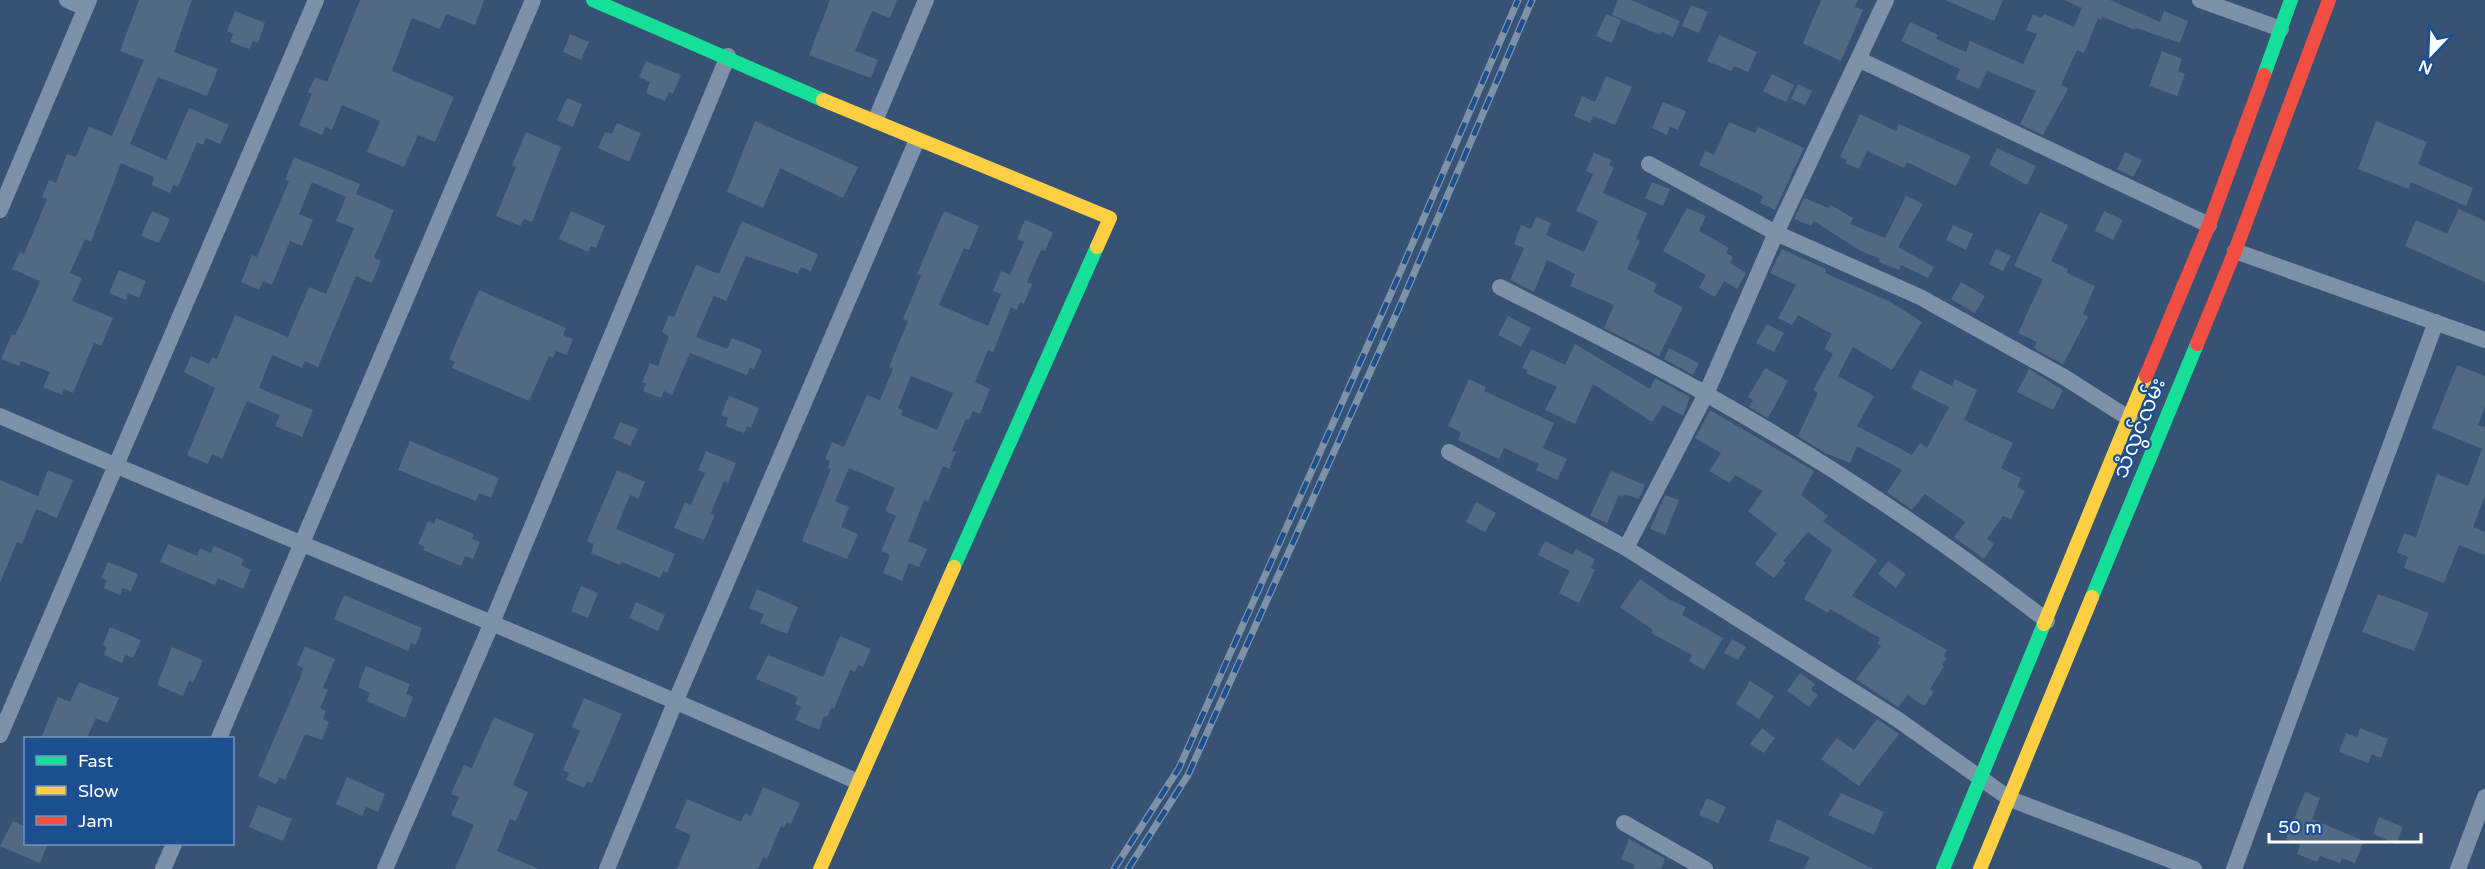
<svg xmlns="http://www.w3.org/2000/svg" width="2485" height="869" viewBox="0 0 2485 869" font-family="'Varela Round','Noto Sans Myanmar',sans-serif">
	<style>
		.building { fill: #526984; fill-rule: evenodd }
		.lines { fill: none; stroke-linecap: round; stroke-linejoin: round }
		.street { stroke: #7d92a8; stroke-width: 16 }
		.fast { stroke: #16e098; stroke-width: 14 }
		.slow { stroke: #ffcf43; stroke-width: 14 }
		.jam { stroke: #f24e42; stroke-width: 14 }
		.rail-casing { stroke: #7e92a7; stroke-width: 7 }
		.rail { stroke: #1b4f8f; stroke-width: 4.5; stroke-dasharray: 14; stroke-linecap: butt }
		.labels { text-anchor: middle; stroke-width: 4.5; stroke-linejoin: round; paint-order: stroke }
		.street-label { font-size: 21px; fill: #fff; stroke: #1b4f8f }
	</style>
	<rect width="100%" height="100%" fill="#365274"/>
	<path class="building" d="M139,0H192L174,52L218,69L207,96L158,77L130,144L166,160L189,108L229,125L220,144L206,138L203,145L197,142L178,187L173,185L170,193L152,185L154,177L121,163L91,242L85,239L70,273L82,278L72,301L113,318L101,346L94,343L73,393L64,389L62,395L43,387L50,372L21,361L19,366L1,359L12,334L15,335L25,316L40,281L12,269L20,252L24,254L47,199L42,197L49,180L56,183L67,154L76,157L89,126L112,136L144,60L120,51Z
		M360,0H484L475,25L446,14L440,29L412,18L392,71L454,97L435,142L418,135L404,167L367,152L380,121L342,105L332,130L325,127L322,135L299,125L312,94L308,92L315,77L327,82Z
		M830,0H897L890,18L872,11L855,51L878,60L871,78L809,55Z
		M1618,0H1631L1680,21L1673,37L1662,32L1661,35L1612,15Z
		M1821,0H1858L1855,7L1863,10L1841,61L1803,43Z
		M1945,0H2003L1994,21Z
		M2064,0H2110L2160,22L2164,11L2188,21L2180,43L2136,28L2135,30L2103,17L2101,20L2098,18L2084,53L2077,50L2061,85L2068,89L2043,135L2020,124L2036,91L1987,71L1979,89L1956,79L1960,69L1901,41L1910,22L1938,35L1936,39L1966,52L1970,41L2023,64L2037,34L2026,30L2033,14L2042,18L2044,14L2074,27L2082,8Z
		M1691,5L1708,12L1699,33L1682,26Z
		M235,11L265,23L258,43L253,41L249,49L230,42L233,34L227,31Z
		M1606,14L1621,20L1612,43L1596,36Z
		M570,34L589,42L581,60L563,52Z
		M1719,35L1757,52L1748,72L1734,66L1731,71L1707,61Z
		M2162,51L2182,59L2178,71L2185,74L2177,96L2149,86Z
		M646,61L681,75L673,94L669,92L665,101L646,93L650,82L639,77Z
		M1772,74L1794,85L1786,102L1763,91Z
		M1606,76L1632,87L1615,125L1593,116L1590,123L1574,116L1582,96L1595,102Z
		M1798,84L1812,91L1805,105L1791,99Z
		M567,98L582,104L573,127L557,120Z
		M1663,102L1686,111L1678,130L1670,127L1667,135L1652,128Z
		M1860,114L1896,131L1899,124L1971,156L1956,186L1907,162L1904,168L1867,151L1859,169L1845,163L1847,160L1840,157Z
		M755,121L858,167L843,198L780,168L763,208L727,192Z
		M2376,121L2427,142L2418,164L2473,188L2466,206L2411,182L2409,189L2358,169Z
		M1729,122L1755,133L1758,127L1804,148L1775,210L1760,203L1763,196L1699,165L1705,151L1714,155Z
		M617,123L641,133L629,162L598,148L605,132L612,134Z
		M526,132L561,147L532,222L524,219L520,226L496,216L516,167L512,165Z
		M1997,148L2036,166L2027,185L1989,165Z
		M2125,152L2142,160L2133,177L2117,169Z
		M1594,153L1611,160L1609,165L1614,167L1603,193L1647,213L1636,239L1640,241L1627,269L1657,284L1653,292L1683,307L1659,356L1604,328L1614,305L1570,286L1575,274L1547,260L1534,292L1510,280L1524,248L1514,244L1521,225L1531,229L1536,217L1551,223L1546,235L1584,252L1598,221L1576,211L1593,174L1586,171Z
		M294,157L360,184L356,194L394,210L374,258L381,261L372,283L356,276L318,367L305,361L302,368L272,355L259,388L313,410L302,437L275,426L280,415L247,401L222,459L212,454L208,464L187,455L215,388L184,372L191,356L209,364L212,357L217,359L235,315L288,337L309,287L326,294L354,228L336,221L346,197L312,182L299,214L313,220L302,246L290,241L272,285L263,281L259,290L241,282L252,255L257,257L289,181L285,180Z
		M1652,182L1670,189L1663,206L1645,198Z
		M1906,196L1923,204L1898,247L1934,267L1928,278L1901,265L1899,270L1879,262L1880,259L1859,250L1814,221L1811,226L1794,219L1804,198L1829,208L1831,205L1853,218L1850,224L1885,238Z
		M1687,208L1706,216L1699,231L1729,248L1726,253L1733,257L1730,263L1746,273L1737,289L1724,281L1715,297L1699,288L1706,275L1663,251Z
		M2459,209L2485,221V282L2405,246L2416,220L2447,234Z
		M152,211L170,219L159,243L141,236Z
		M571,211L605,226L596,248L591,246L588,252L559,239Z
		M944,211L979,226L969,250L964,248L939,305L988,326L1001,294L993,291L1001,271L1010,275L1024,242L1017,239L1025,220L1053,232L1045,251L1041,250L1027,282L1032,284L1024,304L1020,302L1017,310L1011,307L993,352L988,350L975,382L990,389L980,414L973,411L969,420L966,419L952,451L956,452L949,469L943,466L928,502L924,500L908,541L927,549L919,567L909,563L902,581L883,573L890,555L881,551L896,516L885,511L895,488L849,468L835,501L849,507L841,527L858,534L847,559L802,541L831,469L828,468L830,461L825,459L832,442L844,447L867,395L880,400L893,369L889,367L908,321L903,319L921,276L917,274ZM911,376L953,393L937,430L901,415L903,410L898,408Z
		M2104,211L2123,220L2113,240L2095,231Z
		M2040,212L2068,225L2051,261L2068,269L2067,273L2095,286L2083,314L2088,317L2063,364L2038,351L2034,347L2037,342L2018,333L2043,279L2014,266Z
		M742,221L818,254L811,271L801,267L798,274L746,256L726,301L714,296L696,337L727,349L732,338L762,350L754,369L750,368L747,375L690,353L672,395L664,391L661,398L643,391L646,384L642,382L650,363L658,366L669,336L662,332L669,315L674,317L696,265L719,274Z
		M1953,225L1973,234L1966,250L1946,240Z
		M1782,249L1826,269L1825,273L1889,301L1922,322L1892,370L1853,347L1838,376L1874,396L1857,426L1912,455L1920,443L1927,448L1949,407L1911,388L1920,370L1952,386L1955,379L1977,390L1964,420L2013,443L2001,468L2021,478L2017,487L2025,491L2011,519L2003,516L1987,539L1994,544L1984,559L1954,537L1965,522L1925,494L1912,510L1887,492L1902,470L1857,446L1850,463L1825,453L1798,436L1818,393L1813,390L1833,354L1824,349L1832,334L1798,315L1792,325L1778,318L1796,285L1770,273Z
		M1996,249L2011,256L2003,271L1989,264Z
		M119,270L146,281L139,298L128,293L126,300L109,293Z
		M1961,282L1985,296L1975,313L1951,299Z
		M479,290L566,328L563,335L573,339L567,355L556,351L553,358L549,356L529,401L452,368L455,362L449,359Z
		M1508,316L1531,328L1521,347L1498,335Z
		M1767,324L1784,333L1774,352L1756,343Z
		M1575,344L1650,389L1655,378L1690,397L1683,416L1663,405L1652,422L1593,384L1575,424L1545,410L1557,387L1526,373L1527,370L1522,368L1531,349L1565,365Z
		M1669,348L1699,363L1693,375L1664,359Z
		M2457,365L2485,376V406L2478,425L2485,427V496L2473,527L2485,532V555L2459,545L2444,583L2404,568L2408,557L2397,552L2404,533L2416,537L2437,474L2468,486L2482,449L2432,428Z
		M1765,368L1788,381L1768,418L1749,407L1753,400L1748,397Z
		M2029,369L2063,390L2053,410L2017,392Z
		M1469,379L1486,387L1484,391L1554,423L1543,448L1567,459L1557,480L1536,470L1539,464L1504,448L1499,459L1458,440L1461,432L1448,426Z
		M729,396L759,408L751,428L747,426L744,433L725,426L728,418L721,415Z
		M1710,410L1814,471L1801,495L1828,516L1823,521L1877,560L1852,596L1947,650L1944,656L1947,658L1942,665L1944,666L1930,689L1934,692L1924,706L1908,695L1898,707L1856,679L1881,646L1877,644L1880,638L1830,609L1828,613L1804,599L1832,550L1808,532L1783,561L1786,563L1774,578L1755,564L1777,534L1748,511L1763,491L1735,475L1730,483L1709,471L1721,453L1695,438Z
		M620,422L638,429L630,446L613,438Z
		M410,441L499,478L491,498L479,493L476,501L398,470Z
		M706,451L736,463L728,483L724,481L711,513L715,515L704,540L674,528L685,502L691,505L705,473L698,470Z
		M48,470L73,480L57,518L36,509L22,544L17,542L0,583V480L38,496Z
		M617,470L645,482L638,499L630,495L616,529L675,554L667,573L663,571L660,578L622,562L620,565L591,553L594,544L587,541Z
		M1611,471L1645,485L1639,499L1624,494L1623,497L1619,495L1607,523L1590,516Z
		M1665,495L1679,500L1665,535L1650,529Z
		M1476,502L1496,513L1485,532L1466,522Z
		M436,518L474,534L472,539L480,542L473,559L465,556L461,566L423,550L425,547L418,544L428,521L434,524Z
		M1545,541L1573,555L1576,549L1595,559L1591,568L1595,570L1579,603L1559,593L1570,571L1538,555Z
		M168,544L197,556L200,548L211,553L214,546L244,559L241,565L251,570L243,589L218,578L215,585L160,562Z
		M1888,561L1906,574L1896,588L1878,574Z
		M108,562L138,574L131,591L123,588L120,595L104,588L107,580L101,578Z
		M1640,579L1670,600L1686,607L1682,615L1723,638L1704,670L1689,661L1692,655L1651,633L1653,630L1620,607Z
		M581,586L598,593L588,618L571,611Z
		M757,589L798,607L787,634L760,623L764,614L749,608Z
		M2378,594L2429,613L2414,651L2362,632Z
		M344,595L422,628L416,645L411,643L408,651L334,619Z
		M636,602L665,615L658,631L629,618Z
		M110,627L141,640L133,658L125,655L122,663L104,655L107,647L103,645Z
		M840,636L871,649L863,667L858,665L855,672L850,670L834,709L831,708L827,717L824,716L819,730L795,720L801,707L795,704L798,697L756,679L768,655L823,677Z
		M1732,639L1746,647L1738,660L1724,653Z
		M305,646L335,659L323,688L328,690L320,708L326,711L323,719L329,722L322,740L305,734L285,780L279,777L276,784L258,776L301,676L303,668L297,665Z
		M172,647L203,660L193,683L189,681L183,696L157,685Z
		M366,666L410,684L406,694L413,697L405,718L367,701L370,693L358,687Z
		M1800,673L1815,684L1811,690L1818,695L1809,707L1787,691Z
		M1750,681L1774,696L1759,719L1736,704Z
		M79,682L119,698L108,723L96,718L87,738H41L58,697L70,702Z
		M584,698L622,714L592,783L587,781L584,788L566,780L569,773L563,770L580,731L572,727Z
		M494,717L534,734L513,785L528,792L516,821L510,819L497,851L539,869H455L474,825L451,815L459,797L451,794L464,765L472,768Z
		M1877,719L1899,734L1859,786L1821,759L1837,738L1854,750Z
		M1762,728L1775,738L1764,753L1750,744Z
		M2360,728L2388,739L2381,758L2372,754L2368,763L2339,752L2346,733L2357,737Z
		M347,777L385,794L378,812L366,807L362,816L336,804Z
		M763,787L800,803L791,824L787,822L784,828L781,826L767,859L763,857L758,869H677L691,835L675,828L687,799L741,822L745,813L751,816Z
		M2305,792L2320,798L2312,819L2364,841L2355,863L2342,858L2340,863L2320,856L2317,862L2297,854L2300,845L2286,839Z
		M1841,793L1884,812L1874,835L1828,815Z
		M1707,798L1726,807L1718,823L1699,815Z
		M258,805L292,819L283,841L249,827Z
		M2379,817L2403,827L2396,844L2373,834Z
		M1777,819L1873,869H1804L1810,857L1769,841Z
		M13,821L26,827V843H48L40,863L0,846Z
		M1629,839L1665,859L1661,869H1634L1635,865L1621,859Z"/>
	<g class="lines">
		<path class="street" d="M67,0L85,8
			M2200,0L2281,29
			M1858,59L2209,225
			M875,121L926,0
			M1649,164L1776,233L1920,297L2064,377L2130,419
			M0,210L89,0
			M2235,251L2485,340
			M1500,287C1569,322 1639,356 1706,394C1825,461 1939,537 2047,621
			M0,416C285,539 575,654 858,782
			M1449,452L1626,548L1897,719L2010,799L2194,869
			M1626,548L1706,394L1776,233L1886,0
			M0,735L316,0
			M219,738L533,0
			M1624,823L1705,869
			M163,869L174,844
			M385,869L491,625L728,56
			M607,869L676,700L917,140
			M2234,869L2436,322
			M2458,869L2485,797"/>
		<path class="fast" d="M593,0L823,100
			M2264,75L2291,0
			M954,567L1097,247
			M2092,597L2197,344
			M1943,869L2044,624"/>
		<path class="slow" d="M823,100L1110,218L1097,247
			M2044,624L2146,376
			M820,869L954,567
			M1980,869L2092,597"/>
		<path class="jam" d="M2197,344L2235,251L2329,0
			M2146,376L2209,225L2264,75"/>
		<g class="rail-casing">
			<path id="rail" d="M1114,869L1179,768L1392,291L1518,0
				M1128,869L1188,775L1399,308L1532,0"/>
		</g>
		<use href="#rail" class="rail"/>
	</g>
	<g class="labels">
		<g class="street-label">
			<text transform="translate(2139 428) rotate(-68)" y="7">သံလွင်လမ်း</text>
		</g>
	</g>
	<rect x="24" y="737" width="210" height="108" fill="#1b4f8f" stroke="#7695bc" stroke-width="1.5"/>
	<rect x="36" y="756" width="30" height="9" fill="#16e098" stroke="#7695bc" stroke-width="1.5"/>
	<text x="78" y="767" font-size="18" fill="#ffffff">Fast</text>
	<rect x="36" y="786" width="30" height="9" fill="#ffcf43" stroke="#7695bc" stroke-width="1.5"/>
	<text x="78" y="797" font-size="18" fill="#ffffff">Slow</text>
	<rect x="36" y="816" width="30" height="9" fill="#f24e42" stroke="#7695bc" stroke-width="1.5"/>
	<text x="78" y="827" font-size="18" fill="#ffffff">Jam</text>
	<g transform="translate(2431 54) rotate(203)" stroke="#1b4f8f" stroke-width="4.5" paint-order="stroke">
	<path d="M0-4.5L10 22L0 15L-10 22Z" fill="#ffffff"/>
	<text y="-9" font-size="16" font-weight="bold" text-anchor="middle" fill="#ffffff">N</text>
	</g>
	<path d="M2269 833v9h152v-9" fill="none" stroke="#ffffff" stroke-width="3"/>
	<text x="2278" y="833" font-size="18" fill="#ffffff" stroke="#1b4f8f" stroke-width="4.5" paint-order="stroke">50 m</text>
</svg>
